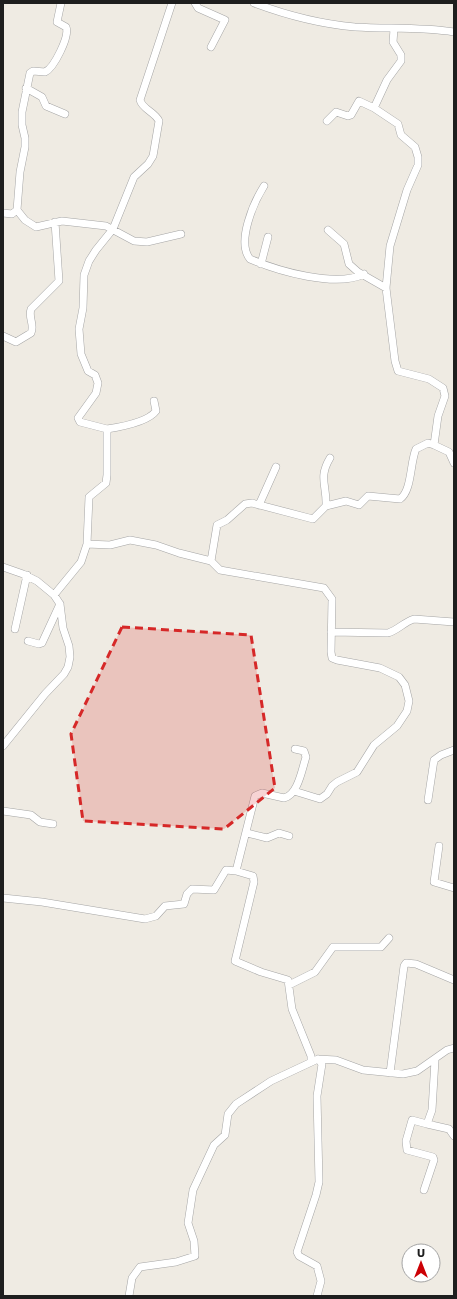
<svg xmlns="http://www.w3.org/2000/svg" width="457" height="1299" viewBox="0 0 457 1299" font-family="'Golos Text',sans-serif">
	<style>
		.lines { fill: none; stroke-linecap: round; stroke-linejoin: round }
		.minor-casing { stroke: #a5a5a5; stroke-width: 8 }
		.minor { stroke: #fff; stroke-width: 7 }
		.marked { fill: #d62828; fill-opacity: 0.2; stroke: #d62828; stroke-width: 3; stroke-dasharray: 8 5; stroke-linejoin: round }
	</style>
	<rect width="100%" height="100%" fill="#efebe3"/>
	<g class="lines">
		<g class="minor-casing">
			<path id="minor" d="M195,3L198,8L225,20L211,47
				M254,3C286,15 321,24 355,27C389,29 421,27 454,32
				M394,29L393,42L401,55V61L387,80L374,108L398,124L401,135L415,147L418,157V165L407,190L390,246L386,288L395,361L398,371L429,379L443,388L445,396L438,416L434,445L449,452L454,463
				M26,88L42,97L46,106L65,114
				M327,121L336,112L348,116L351,115L359,101L374,108
				M264,186C254,202 236,242 250,259C278,271 336,288 364,274
				M17,210L25,220L36,227L62,221L106,226L134,241L147,242L181,234
				M3,213L12,214L17,210L20,172L25,147V138L22,125V112L30,73L33,71L45,72C54,68 70,36 66,27L57,22L61,3
				M328,230L344,244L349,264L358,272L386,288
				M261,264L268,237
				M3,336L16,342L31,333C35,325 28,318 31,309L59,281L55,222
				M107,429C120,427 148,422 156,411L154,401
				M259,505L276,467
				M326,506C327,485 318,478 330,458
				M87,544L110,545L130,540L156,545L179,553L211,561L217,525L227,520L245,504L252,503L313,519L326,506L346,501L359,505L368,496L400,499C412,491 410,462 416,449L428,443L434,445
				M211,561L220,570L324,588L332,599L331,652L332,658L337,660L380,668L399,677L405,685L409,701L407,711L397,726L374,745L357,772L337,782L332,786L327,794L320,799L294,791
				M3,567L23,574L37,581L54,595L60,604L63,628L69,646L70,657L68,667L64,674L45,694L3,746
				M54,595L81,562L87,544L89,497L106,483L107,475V429L80,422L78,418L96,393L98,383L95,375L88,371L81,354L79,329L83,308L84,275L89,261L96,250L113,229L134,177L148,164L153,156L159,121C155,112 142,109 140,100L172,3
				M15,629L27,575
				M331,632L388,633C398,630 404,622 414,619L454,622
				M28,641L39,644L42,643L60,604
				M428,800L434,760L441,755L454,750
				M3,811L31,815L40,822L53,824
				M247,833L267,838L279,833L289,836
				M439,846L434,882L454,888
				M236,871L255,796L262,793L284,798C298,795 302,769 306,757L304,751L295,749
				M3,898L42,902L145,919L156,916L165,906L184,904L187,894L192,889L214,890L226,870L236,871L253,876L254,882L235,961L261,972L288,980L292,1009L311,1056V1062
				M289,985L315,972L333,947H381L389,938
				M435,1060L432,1110L427,1124L449,1129L454,1136
				M390,1073L404,966L406,963L416,964L454,980
				M424,1190L434,1160L433,1157L407,1150L406,1141L412,1120L427,1124
				M129,1296L132,1278L140,1267L176,1262L195,1256L194,1241L188,1223L193,1190L214,1145L225,1135L228,1114L236,1104L271,1081L318,1059L336,1060L363,1070L403,1074L417,1071L447,1050L454,1048
				M317,1296L321,1281L317,1266L299,1256L297,1252L316,1195L319,1182L317,1096L322,1064L318,1059"/>
		</g>
		<use href="#minor" class="minor"/>
	</g>
	<path class="marked" d="M122,627L251,635L275,788L224,829L83,821L71,734Z"/>
	<rect width="457" height="1299" fill="none" stroke="#1e1e1e" stroke-width="8"/>
	<g transform="translate(421 1263)"><circle r="19" fill="#ffffff" stroke="#a5a5a5"/>
	<path d="M0-3L7 15L0 10L-7 15Z" fill="#cc0005"/>
	<text y="-6" font-size="11" font-weight="bold" text-anchor="middle" fill="#1e1e1e">U</text>
	</g>
</svg>
